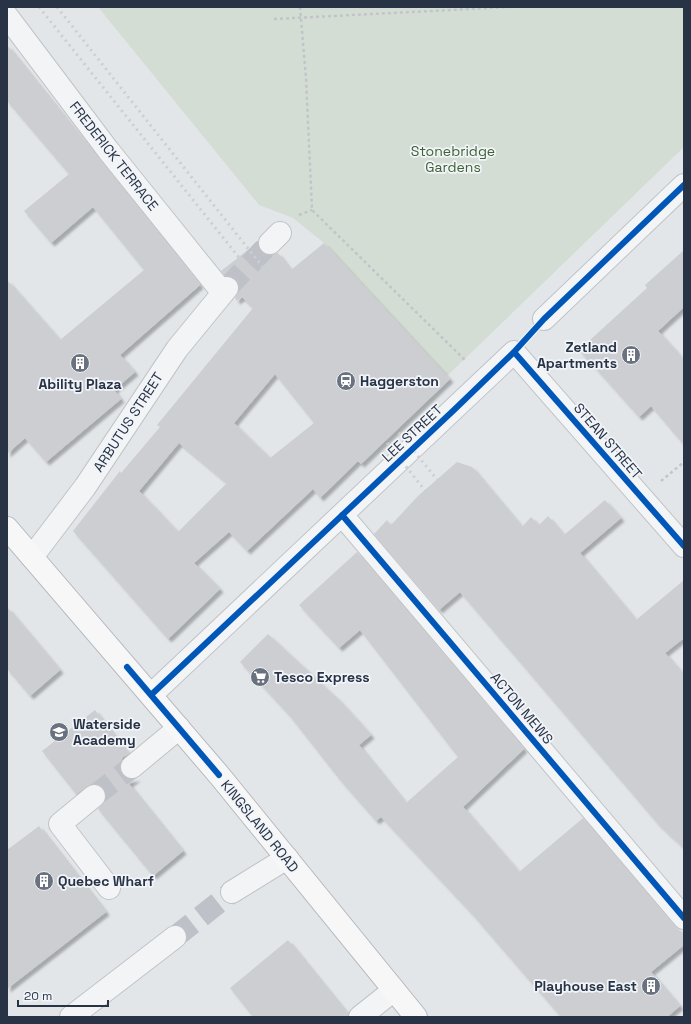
<svg xmlns="http://www.w3.org/2000/svg" width="691" height="1024" viewBox="0 0 691 1024" font-family="'Space Grotesk',sans-serif">
	<style>
		.green { fill: #d4ddd4 }
		.building { fill: #ccced2; fill-rule: evenodd; filter: url(#shadow) }
		.lines { fill: none; stroke-linecap: round; stroke-linejoin: round }
		.minor-tunnel { stroke: #bec2c8; stroke-width: 22; stroke-dasharray: 22 11; stroke-linecap: butt }
		.minor-casing { stroke: #c1c4c7; stroke-width: 24 }
		.highway-casing { stroke: #b5b9be; stroke-width: 24 }
		.path { stroke: #c2c4c9; stroke-width: 2.5; stroke-dasharray: 3 3; stroke-linecap: butt }
		.minor { stroke: #f3f4f6; stroke-width: 22 }
		.highway { stroke: #f7f7f7; stroke-width: 22 }
		.rail { stroke: #ccced0; stroke-width: 3; stroke-dasharray: 2 4; stroke-linecap: butt }
		.cycleway-casing { stroke: #f1f4f8; stroke-width: 8 }
		.cycleway { stroke: #0057b8; stroke-width: 6 }
		.labels { text-anchor: middle; stroke-width: 3.5; stroke-linejoin: round; paint-order: stroke }
		.park-label { font-size: 14px; fill: #3e6234; stroke: #f1f4f8 }
		.street-label { font-size: 14px; fill: #283345; stroke: #f1f4f8 }
		.poi-label { font-size: 14px; font-weight: bold; fill: #283345; stroke: #f1f4f8; text-anchor: start }
	</style>
	<defs>
		<filter id="shadow"><feDropShadow dx="3.5" dy="3.5" stdDeviation="1" flood-color="#0004"/></filter>
	</defs>
	<rect width="100%" height="100%" fill="#e3e6e9"/>
	<path class="green" d="M98,7H684V147L447,376L324,243L293,218L259,205Z"/>
	<path class="building" d="M7,45L200,285L120,355L135,372L114,390L121,399L46,462L25,438L7,454V280L60,340L144,270L93,207L51,243L24,211L69,174L7,101Z
		M258,242L261,252L267,255L278,253L291,270L324,243L450,379L361,464L358,461L320,498L313,489L247,551L229,532L194,563L220,589L168,639L73,531L120,471L121,473L160,427L157,425L253,308L242,297L237,301L235,298L239,290V283L235,278L225,276L221,271ZM275,374L314,423L270,458L234,423ZM179,443L227,483L178,532L139,491Z
		M684,250V307L658,331L684,360V445L651,406L639,417L579,350L647,288L645,285Z
		M457,462L472,467L522,527L531,517L539,525L548,516L564,535L605,500L621,518L580,553L636,620L684,580V638L665,653L684,675V848L658,824L460,592L439,610L374,534L387,520L391,525L418,496Z
		M357,552L524,749L463,807L519,872L583,818L674,926L684,934V945L651,972L680,1006L667,1017H561L472,914L381,817L376,821L340,780L289,715L240,662L268,634L338,699L371,735L359,745L406,803L458,757L360,630L339,648L299,605Z
		M7,607L60,670L30,696L7,669Z
		M95,710L129,754L123,757L120,763V769L122,775L128,779L137,778L129,784L183,851L153,876L98,809L106,800V794L103,788L98,784H92L76,794L42,751Z
		M39,826L106,912L7,989V850Z
		M288,940L348,1014V1017H253L230,988Z"/>
	<g class="lines">
		<path class="minor-tunnel" d="M227,288L270,243
			M94,796L132,767
			M175,937L232,892"/>
		<g class="minor-casing">
			<path id="minor" d="M7,16L108,150L223,293
				M270,243L280,233
				M544,319L684,185
				M342,515L684,918
				M32,557L85,487L177,349L227,288
				M151,695L514,352L684,546
				M132,767L179,728
				M94,796L60,824L109,888
				M232,892L287,858
				M71,1017L175,937
				M360,1017L394,990"/>
		</g>
		<g class="highway-casing">
			<path id="highway" d="M7,528L219,775L416,1017"/>
		</g>
		<path class="path" d="M300,7L306,78L312,210L466,361
			M274,19L509,7
			M299,215L312,210
			M661,481L684,462"/>
		<use href="#minor" class="minor"/>
		<use href="#highway" class="highway"/>
		<path class="rail" d="M39,7L451,523L684,805
			M57,7L265,270L684,780"/>
		<g class="cycleway-casing">
			<path id="cycleway" d="M514,352L684,546
				M342,515L684,918
				M127,667L219,775
				M151,695L455,409L514,352L544,319L684,185"/>
		</g>
		<use href="#cycleway" class="cycleway"/>
	</g>
	<defs>
		<g id="building-disc" transform="scale(1)"><circle r="9.5" fill="#69727e" stroke="#f1f4f8"/><path d="M-4-6H4V6H1V3H-1V6H-4ZM-2.5-4.3h1.7v1.8h-1.7ZM.8-4.3h1.7v1.8H.8ZM-2.5-1h1.7V.8h-1.7ZM.8-1h1.7V.8H.8Z" fill="#fff"/></g>
		<g id="station-disc" transform="scale(1)"><circle r="9.5" fill="#69727e" stroke="#f1f4f8"/><path d="M-3-6H3Q5-6 5-4V2Q5 4 3 4L4.5 6H3L1.5 4h-3L-3 6H-4.5L-3 4Q-5 4-5 2V-4Q-5-6-3-6ZM-3.5-4v3h7v-3ZM-3.5 1v1.5H-2V1ZM2 1v1.5H3.5V1Z" fill="#fff"/></g>
		<g id="supermarket-disc" transform="scale(1)"><circle r="9.5" fill="#69727e" stroke="#f1f4f8"/><path d="M-6-5.5h2.5l.6 2H6L4.5 2H-2.5L-4.4-4H-6ZM-1.5 3.2a1.3 1.3 0 1 0 .1 0ZM3 3.2a1.3 1.3 0 1 0 .1 0Z" fill="#fff"/></g>
		<g id="school-disc" transform="scale(1)"><circle r="9.5" fill="#69727e" stroke="#f1f4f8"/><path d="M0-5L7-2L0 1L-7-2ZM-4 1L0 2.5L4 1V4Q0 6-4 4Z" fill="#fff"/></g>
	</defs>
	<g fill-rule="evenodd">
		<use href="#building-disc" x="631" y="355"/>
		<use href="#building-disc" x="80" y="363"/>
		<use href="#station-disc" x="346" y="381"/>
		<use href="#supermarket-disc" x="260" y="677"/>
		<use href="#school-disc" x="59" y="732"/>
		<use href="#building-disc" x="44" y="881"/>
		<use href="#building-disc" x="651" y="986"/>
	</g>
	<g class="labels">
		<g class="park-label">
			<text x="453" y="156">Stonebridge<tspan x="453" dy="16">Gardens</tspan></text>
		</g>
		<g class="street-label">
			<text transform="translate(114 156) rotate(52)" y="5">FREDERICK TERRACE</text>
			<text transform="translate(128 422) rotate(-57)" y="5">ARBUTUS STREET</text>
			<text transform="translate(412 433) rotate(-43)" y="5">LEE STREET</text>
			<text transform="translate(608 441) rotate(49)" y="5">STEAN STREET</text>
			<text transform="translate(522 708) rotate(50)" y="5">ACTON MEWS</text>
			<text transform="translate(260 826) rotate(51)" y="5">KINGSLAND ROAD</text>
		</g>
		<g class="poi-label">
			<text x="617" y="352" text-anchor="end">Zetland<tspan x="617" dy="16">Apartments</tspan></text>
			<text x="360" y="386">Haggerston</text>
			<text x="80" y="389" text-anchor="middle">Ability Plaza</text>
			<text x="274" y="682">Tesco Express</text>
			<text x="73" y="729">Waterside<tspan x="73" dy="16">Academy</tspan></text>
			<text x="58" y="886">Quebec Wharf</text>
			<text x="637" y="991" text-anchor="end">Playhouse East</text>
		</g>
	</g>
	<rect width="691" height="1024" fill="none" stroke="#283345" stroke-width="16"/>
	<path d="M18 1000v6h90v-6" fill="none" stroke="#283345" stroke-width="2"/>
	<text x="24" y="1000" font-size="12" fill="#283345" stroke="#f1f4f8" stroke-width="3" paint-order="stroke">20 m</text>
</svg>
